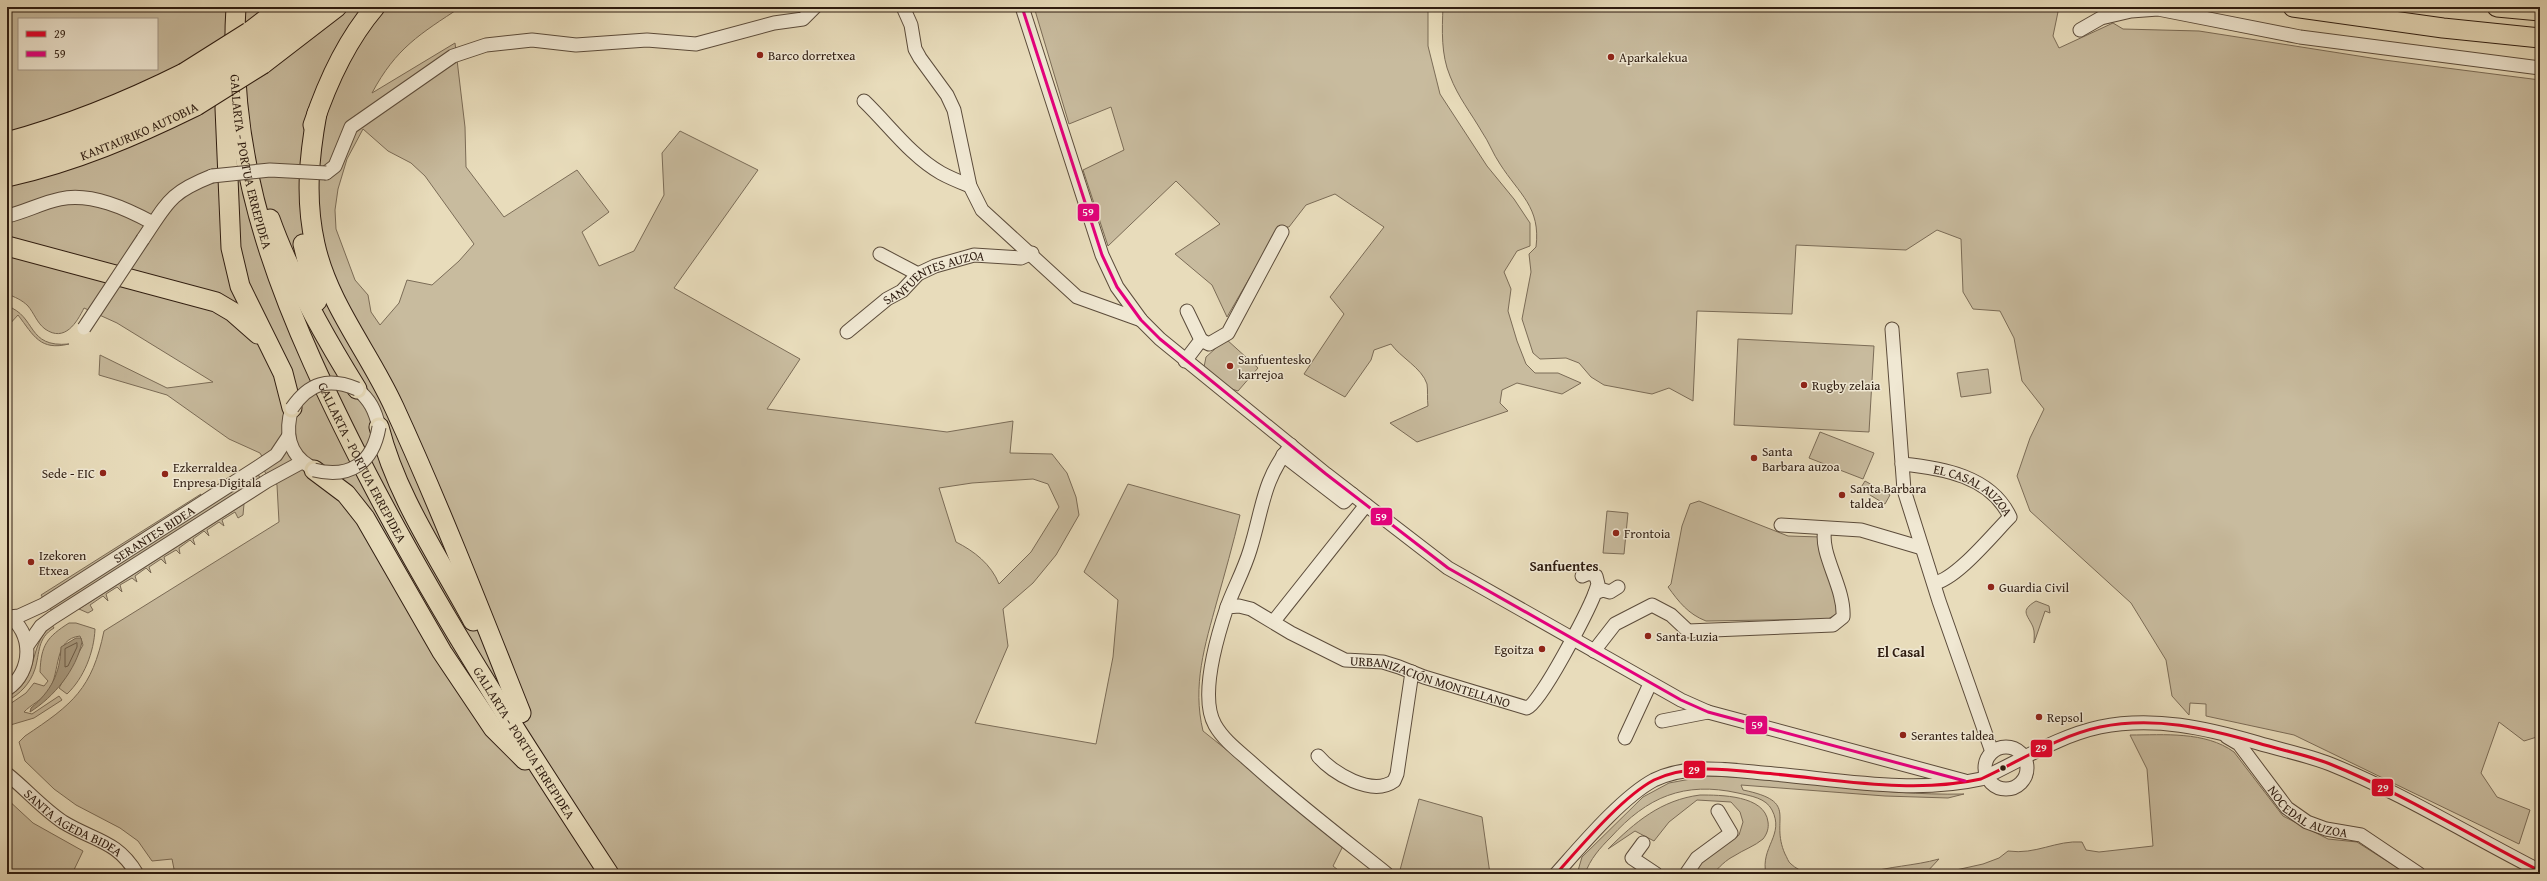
<svg xmlns="http://www.w3.org/2000/svg" width="2547" height="881" viewBox="0 0 2547 881" font-family="'Gentium Book Plus',serif">
	<style>
		.green { fill: #c8bb9e; stroke: #7b6c57; fill-rule: evenodd }
		.water { fill: #a99b81; stroke: #786854 }
		.lines { fill: none; stroke-linecap: round; stroke-linejoin: round }
		.shore { stroke: #6c5c48; stroke-width: 1 }
		.minor-casing { stroke: #5c4c3b; stroke-width: 15 }
		.highway-casing { stroke: #2e1c10; stroke-width: 21 }
		.minor { stroke: #f0e8d3; stroke-width: 13 }
		.highway { stroke: #e8dcbb; stroke-width: 19 }
		.minor-bridge-casing { stroke: #5c4c3b; stroke-width: 15; stroke-linecap: butt }
		.highway-bridge-casing { stroke: #2e1c10; stroke-width: 21; stroke-linecap: butt }
		.minor-bridge { stroke: #f0e8d3; stroke-width: 13 }
		.highway-bridge { stroke: #e8dcbb; stroke-width: 19 }
		.bus-1-casing { stroke: #f0e8d3; stroke-width: 6 }
		.bus-2-casing { stroke: #f0e8d3; stroke-width: 6 }
		.bus-1 { stroke: #e4002b; stroke-width: 3 }
		.bus-2 { stroke: #e5007d; stroke-width: 3 }
		.poi-dot { fill: #8f2418; stroke: #f0e8d3; stroke-width: 1.5 }
		.bus-dot { fill: #2e1c10; stroke: #f0e8d3; stroke-width: 1.5 }
		.labels { text-anchor: middle; stroke-width: 3; stroke-linejoin: round; paint-order: stroke }
		.poi-label { font-size: 13px; fill: #2e1c10; stroke: #f0e8d3; text-anchor: start }
		.street-label { font-size: 13px; fill: #2e1c10; stroke: #f0e8d3 }
		.neighbourhood-label { font-size: 14px; font-weight: bold; fill: #2e1c10; stroke: #f0e8d3 }
		.line-badge { stroke: #f0e8d3; stroke-width: 1.5 }
		.badge-label { font-size: 11px; text-anchor: middle; font-weight: bold; fill: #fff }
	</style>
	<rect width="100%" height="100%" fill="#e8dcbb"/>
	<filter id="stains"><feTurbulence type="fractalNoise" baseFrequency=".005" numOctaves="4"/><feColorMatrix values="0 0 0 0 .2 0 0 0 0 .09 0 0 0 0 .02 0 0 0 .5 -.17"/></filter>
	<radialGradient id="worn" r=".72"><stop offset=".6" stop-color="#630" stop-opacity="0"/><stop offset="1" stop-color="#630" stop-opacity=".3"/></radialGradient>
	<path class="green" d="M7,7H461C420,34 396,48 372,93L455,43L465,127L466,167L504,217L577,170L609,212L582,232L599,266L634,251L664,195L662,153L680,131L758,170L674,288L800,359L767,409L947,432L1013,421L1010,453L1052,454L1067,473L1076,497L1079,515L1056,555L1033,583L1003,609L1008,646L975,723L1096,744L1113,657L1118,600L1084,572L1128,484L1240,515C1233,544 1225,573 1217,601C1205,645 1192,685 1203,731L1344,844L1333,866L1343,874H175L172,859L152,861L138,841L120,828L76,805L54,789L25,761L19,742L25,736C73,704 92,689 104,631L279,522L277,485L270,472L266,474L264,470L268,467L260,453L229,439L167,395L99,375L100,355L167,388L213,382L117,323L84,308C77,322 65,343 45,329C37,323 34,313 28,306C22,300 15,297 7,294ZM19,19H157V69H19ZM363,129L388,151L411,163L425,176L474,244L459,261L432,285L407,280L399,303L380,325L371,312L368,295L355,280L336,229L335,210L338,189L347,159ZM1033,479L1048,484L1059,507L1031,552L999,584C991,564 974,551 956,542L939,488L972,483Z
		M1034,7H1428V46L1440,94L1487,166L1514,199L1530,223V246L1517,251L1504,272L1511,289L1508,311L1517,341L1526,364L1535,373H1558L1581,383L1562,394L1517,383L1502,390L1500,403L1508,411L1417,442L1390,423L1428,406C1427,399 1428,390 1427,384C1422,368 1400,357 1391,344L1374,350L1371,360L1345,397L1304,374L1344,314L1330,297L1384,227L1335,194L1306,205L1289,227H1279L1227,317L1212,285L1175,254L1220,224L1176,181L1108,246L1083,170L1124,150L1111,107L1069,124Z
		M1443,7H2059L2053,36L2059,48L2113,23L2123,29L2199,31L2384,60L2540,80V736L2524,741L2499,722L2481,773L2497,797L2530,810L2519,844L2294,735L2206,716V704L2190,703L2189,715L2172,696L2166,660L2131,603L2030,511L2017,476L2030,438L2044,409L2022,381L2014,338L2000,311L1973,309L1963,292L1961,239L1937,230L1906,250L1796,245L1792,314L1697,311L1693,401L1669,388L1652,394L1604,385L1591,377L1579,363L1566,358L1540,359L1533,353L1522,319L1531,272L1529,254L1536,247C1541,207 1519,194 1500,164C1493,154 1489,142 1482,132C1471,113 1458,97 1450,76C1441,55 1442,30 1443,7Z
		M7,306C37,316 26,348 69,344C40,351 34,336 18,315L7,327Z
		M1226,339L1258,368L1238,391L1229,388L1204,367L1206,357Z
		M1738,339L1874,346L1869,432L1734,425Z
		M1988,369L1991,393L1961,397L1957,373Z
		M1820,432L1874,453L1863,479L1809,458Z
		M258,474L260,478L52,611L49,607Z
		M1865,481L1890,495L1885,504L1860,489Z
		M201,494L199,498L43,598L41,595Z
		M1699,501L1788,536L1821,537L1840,600L1838,613L1828,619L1706,621C1688,614 1679,602 1668,587L1671,584L1682,526L1690,504Z
		M244,504L243,515L238,518L235,512L222,520L224,526L219,522L207,530L209,536L204,531L193,539L195,545L190,540L179,548L180,554L176,550L164,557L166,564L161,559L149,567L151,573L146,568L135,576L137,582L132,578L120,585L122,592L117,587L106,594L108,601L103,596L90,605L93,610L88,613L79,609Z
		M1607,511L1628,513L1624,554L1603,553Z
		M2036,601L2049,606L2050,613L2045,611L2034,643C2034,638 2035,632 2033,627C2028,615 2019,611 2036,601Z
		M69,623H76L95,629C94,652 84,678 67,694L59,688L83,645L80,636C53,639 61,671 49,690C43,700 30,705 24,712L32,714L59,696L62,700L34,718L7,726V706L26,693L34,683L44,686L48,681L40,672C41,645 47,637 69,623Z
		M52,625L54,628C37,638 40,653 35,669C30,684 20,694 7,701V697C41,680 26,647 52,625Z
		M2130,735C2164,735 2205,731 2234,752L2283,816L2328,839L2357,842L2407,874H1938L1983,864L1999,858L2008,851C2036,855 2056,840 2082,842L2086,850L2099,852L2153,846L2147,769Z
		M1707,776C1793,778 1878,796 1964,794L1948,798L1885,796L1741,785L1743,790C1801,802 1769,818 1785,854C1787,857 1788,862 1791,864C1795,868 1802,871 1807,874H1766C1760,847 1785,835 1772,810C1766,798 1751,796 1738,793C1684,781 1647,797 1611,837C1600,848 1590,859 1585,874H1577L1582,857L1643,797L1669,783Z
		M1700,795C1720,795 1765,795 1768,822C1769,828 1767,834 1763,839C1755,846 1743,850 1734,856C1726,860 1719,867 1713,874H1691L1701,860L1739,835L1743,822L1740,812L1731,802L1697,800L1669,822L1654,841L1635,831L1608,849C1635,822 1661,800 1700,795Z
		M7,799L33,823L83,851L72,874H7Z
		M1419,799L1482,817L1490,874H1403L1400,870Z
		M1939,859L1925,874H1864C1889,866 1914,866 1939,859Z"/>
	<path class="water" d="M76,638H81L82,642C76,670 54,697 30,712L31,708C51,691 60,674 61,647Z"/>
	<g class="lines">
		<path class="shore" d="M77,643V647L68,666L65,667V649Z"/>
		<g class="minor-casing">
			<g id="minor">
				<path d="M903,7L911,25L915,49L920,58L947,95L954,110L970,186L982,210L1077,297L1141,320"/>
				<path d="M1022,7L1102,255L1117,287L1141,320L1160,339L1326,474L1448,568L1681,700L1708,712L1965,781"/>
				<path d="M2080,30L2101,18L2131,11L2158,9L2300,37L2540,68"/>
				<path d="M864,101C889,125 911,156 941,173C950,178 960,182 970,186"/>
				<path d="M326,173L335,166L351,127L453,56L486,45L532,40L576,45L647,40L696,44L774,23L803,19L815,7"/>
				<path d="M7,216C25,212 41,203 60,199C91,192 127,209 153,223"/>
				<path d="M143,239C168,202 169,193 212,176"/>
				<path d="M880,254L918,274"/>
				<path d="M1892,329L1904,490L1939,601L1992,752"/>
				<path id="s1" d="M847,332L887,299L902,291L918,274L935,266L974,255L1021,258L1032,253"/>
				<path d="M1201,340L1209,344L1228,333L1282,232"/>
				<path d="M1185,361L1201,340L1187,311"/>
				<path d="M357,389C370,400 375,410 379,427"/>
				<path d="M292,408C285,431 288,453 309,466"/>
				<path d="M1283,455L1344,502L1352,494"/>
				<path id="s2" d="M1902,464C1942,468 1991,476 2010,517C1994,533 1956,580 1934,583"/>
				<path d="M1781,525L1861,530L1922,548"/>
				<path d="M1582,576L1589,573L1596,576L1598,584L1595,593"/>
				<path d="M1227,607C1234,588 1244,570 1250,550C1263,509 1262,481 1291,445"/>
				<path d="M7,615C34,632 33,672 7,689"/>
				<path id="s3" d="M10,617L19,616L43,605L258,467L276,455L288,437"/>
				<path d="M1274,621L1366,505"/>
				<path d="M27,646L41,626L52,618L267,481L302,462"/>
				<path d="M1594,651L1615,624L1652,605L1671,615L1688,631L1833,625L1843,617C1845,587 1819,554 1825,529"/>
				<path d="M1662,721L1708,712"/>
				<path id="s4" d="M2227,737L2239,744L2287,808L2307,822L2326,829L2361,835L2419,874"/>
				<path d="M1625,738L1650,684"/>
				<circle cx="2006" cy="768" r="21"/>
				<path d="M1318,756C1332,773 1372,797 1394,781L1397,774L1412,672"/>
				<path id="s5" d="M7,774C26,789 42,808 63,822C94,841 117,840 137,874"/>
				<path d="M1643,843L1632,858L1656,874"/>
				<path id="s6" d="M1387,874C1342,838 1296,803 1253,764C1241,753 1224,741 1215,725C1199,697 1217,637 1227,607L1239,606L1251,609L1291,633L1345,660L1383,662L1399,667L1424,677L1527,708C1541,703 1588,611 1595,593L1603,590L1610,592L1618,587"/>
				<path d="M1556,874C1581,846 1622,797 1654,780C1691,762 1735,771 1774,774C1841,780 1914,794 1981,779C2020,761 2058,736 2100,727C2154,716 2206,728 2258,743C2281,750 2307,755 2330,764C2402,793 2471,836 2540,871"/>
				<path d="M1686,874L1697,858L1731,833L1718,811"/>
			</g>
		</g>
		<g class="highway-casing">
			<g id="highway">
				<path id="s7" d="M236,7C225,181 290,323 367,474C439,613 523,743 609,874"/>
				<path d="M2293,7L2443,28L2540,38"/>
				<path d="M2497,7L2540,11"/>
				<path d="M249,32L282,7"/>
				<path d="M257,47L310,7"/>
				<path d="M263,64L337,7"/>
				<path d="M227,84L225,108L231,248L240,286L283,373L292,408"/>
				<path d="M317,113C309,157 305,199 315,244C328,304 369,352 394,407C440,507 480,610 521,713"/>
				<path d="M313,125C327,83 346,41 375,7"/>
				<path d="M7,142C69,125 126,102 184,73"/>
				<path d="M7,159C72,144 131,119 190,89"/>
				<path id="s8" d="M7,177C74,162 135,136 196,106"/>
				<path d="M270,219C291,278 324,336 357,389"/>
				<path d="M303,244L317,301"/>
				<path d="M7,246L216,302L233,312L258,334"/>
				<path d="M379,427C397,498 439,557 473,621"/>
				<path d="M314,470L346,494L365,518L442,652L493,728L525,760"/>
			</g>
		</g>
		<use href="#minor" class="minor"/>
		<use href="#highway" class="highway"/>
		<g class="minor-bridge-casing">
			<path id="minor-bridge" d="M212,176L270,170L326,173
				M84,328L143,239
				M292,408C309,383 328,377 357,389
				M314,470C350,479 373,463 379,427"/>
		</g>
		<g class="highway-bridge-casing">
			<path id="highway-bridge" d="M184,73L249,32
				M190,89L257,47
				M196,106L263,64"/>
		</g>
		<use href="#minor-bridge" class="minor-bridge"/>
		<use href="#highway-bridge" class="highway-bridge"/>
		<g class="bus-1-casing">
			<path id="bus-1" d="M1556,874C1581,846 1622,797 1654,780C1691,762 1735,771 1774,774C1841,780 1914,794 1981,779C2020,761 2058,736 2100,727C2154,716 2206,728 2258,743C2281,750 2307,755 2330,764C2402,793 2471,836 2540,871"/>
		</g>
		<g class="bus-2-casing">
			<path id="bus-2" d="M1022,7L1102,255L1117,287L1141,320L1160,339L1326,474L1448,568L1681,700L1708,712L1965,781"/>
		</g>
		<use href="#bus-1" class="bus-1"/>
		<use href="#bus-2" class="bus-2"/>
	</g>
	<g class="poi-dot">
		<circle cx="760" cy="55" r="4"/>
		<circle cx="1611" cy="57" r="4"/>
		<circle cx="1230" cy="366" r="4"/>
		<circle cx="1804" cy="385" r="4"/>
		<circle cx="1754" cy="458" r="4"/>
		<circle cx="103" cy="473" r="4"/>
		<circle cx="165" cy="474" r="4"/>
		<circle cx="1842" cy="495" r="4"/>
		<circle cx="1616" cy="533" r="4"/>
		<circle cx="31" cy="562" r="4"/>
		<circle cx="1991" cy="587" r="4"/>
		<circle cx="1648" cy="636" r="4"/>
		<circle cx="1542" cy="649" r="4"/>
		<circle cx="2039" cy="717" r="4"/>
		<circle cx="1903" cy="735" r="4"/>
	</g>
	<circle class="bus-dot" cx="2003" cy="768" r="3.5"/>
	<g class="labels">
		<g class="poi-label">
			<text x="768" y="60">Barco dorretxea</text>
			<text x="1619" y="62">Aparkalekua</text>
			<text x="1238" y="364">Sanfuentesko<tspan x="1238" dy="15">karrejoa</tspan></text>
			<text x="1812" y="390">Rugby zelaia</text>
			<text x="1762" y="456">Santa<tspan x="1762" dy="15">Barbara auzoa</tspan></text>
			<text x="173" y="472">Ezkerraldea<tspan x="173" dy="15">Enpresa Digitala</tspan></text>
			<text x="95" y="478" text-anchor="end">Sede - EIC</text>
			<text x="1850" y="493">Santa Barbara<tspan x="1850" dy="15">taldea</tspan></text>
			<text x="1624" y="538">Frontoia</text>
			<text x="39" y="560">Izekoren<tspan x="39" dy="15">Etxea</tspan></text>
			<text x="1999" y="592">Guardia Civil</text>
			<text x="1656" y="641">Santa Luzia</text>
			<text x="1534" y="654" text-anchor="end">Egoitza</text>
			<text x="2047" y="722">Repsol</text>
			<text x="1911" y="740">Serantes taldea</text>
		</g>
		<g class="street-label">
			<text dy="5" stroke="none"><textPath href="#s8" startOffset="140">KANTAURIKO AUTOBIA</textPath></text>
			<text dy="5" stroke="none"><textPath href="#s7" startOffset="156">GALLARTA - PORTUA ERREPIDEA</textPath></text>
			<text dy="5" stroke="none"><textPath href="#s1" startOffset="105">SANFUENTES AUZOA</textPath></text>
			<text dy="5" stroke="none"><textPath href="#s7" startOffset="479">GALLARTA - PORTUA ERREPIDEA</textPath></text>
			<text dy="5" stroke="none"><textPath href="#s2" startOffset="78">EL CASAL AUZOA</textPath></text>
			<text dy="5" stroke="none"><textPath href="#s3" startOffset="167">SERANTES BIDEA</textPath></text>
			<text dy="5" stroke="none"><textPath href="#s6" startOffset="569">URBANIZACIÓN MONTELLANO</textPath></text>
			<text dy="5" stroke="none"><textPath href="#s7" startOffset="803">GALLARTA - PORTUA ERREPIDEA</textPath></text>
			<text dy="5" stroke="none"><textPath href="#s4" startOffset="114">NOCEDAL AUZOA</textPath></text>
			<text dy="5" stroke="none"><textPath href="#s5" startOffset="83">SANTA AGEDA BIDEA</textPath></text>
		</g>
		<g class="neighbourhood-label">
			<text x="1564" y="571">Sanfuentes</text>
			<text x="1901" y="657">El Casal</text>
		</g>
	</g>
	<g class="line-badge">
		<rect x="1077" y="203" width="23" height="19" rx="4" fill="#e5007d"/>
		<rect x="1370" y="507" width="23" height="19" rx="4" fill="#e5007d"/>
		<rect x="1745" y="715" width="23" height="20" rx="4" fill="#e5007d"/>
		<rect x="2030" y="739" width="23" height="19" rx="4" fill="#e4002b"/>
		<rect x="1683" y="760" width="23" height="19" rx="4" fill="#e4002b"/>
		<rect x="2371" y="778" width="23" height="19" rx="4" fill="#e4002b"/>
	</g>
	<g class="badge-label">
		<text x="1088" y="216">59</text>
		<text x="1381" y="521">59</text>
		<text x="1757" y="729">59</text>
		<text x="2041" y="752">29</text>
		<text x="1694" y="774">29</text>
		<text x="2383" y="792">29</text>
	</g>
	<rect width="2547" height="881" fill="none" stroke="#e8dcbb" stroke-width="24"/>
	<rect x="8" y="8" width="2531" height="865" fill="none" stroke="#2e1c10" stroke-width="2"/>
	<rect x="12" y="12" width="2523" height="857" fill="none" stroke="#2e1c10"/>
	<rect x="18" y="18" width="140" height="52" fill="#f0e8d3" stroke="#a29685"/>
	<rect x="26" y="31" width="20" height="6" fill="#e4002b" stroke="#a29685"/>
	<text x="54" y="38" font-size="12" fill="#2e1c10">29</text>
	<rect x="26" y="51" width="20" height="6" fill="#e5007d" stroke="#a29685"/>
	<text x="54" y="58" font-size="12" fill="#2e1c10">59</text>
	<rect width="100%" height="100%" filter="url(#stains)"/>
	<rect width="100%" height="100%" fill="url(#worn)"/>
</svg>
